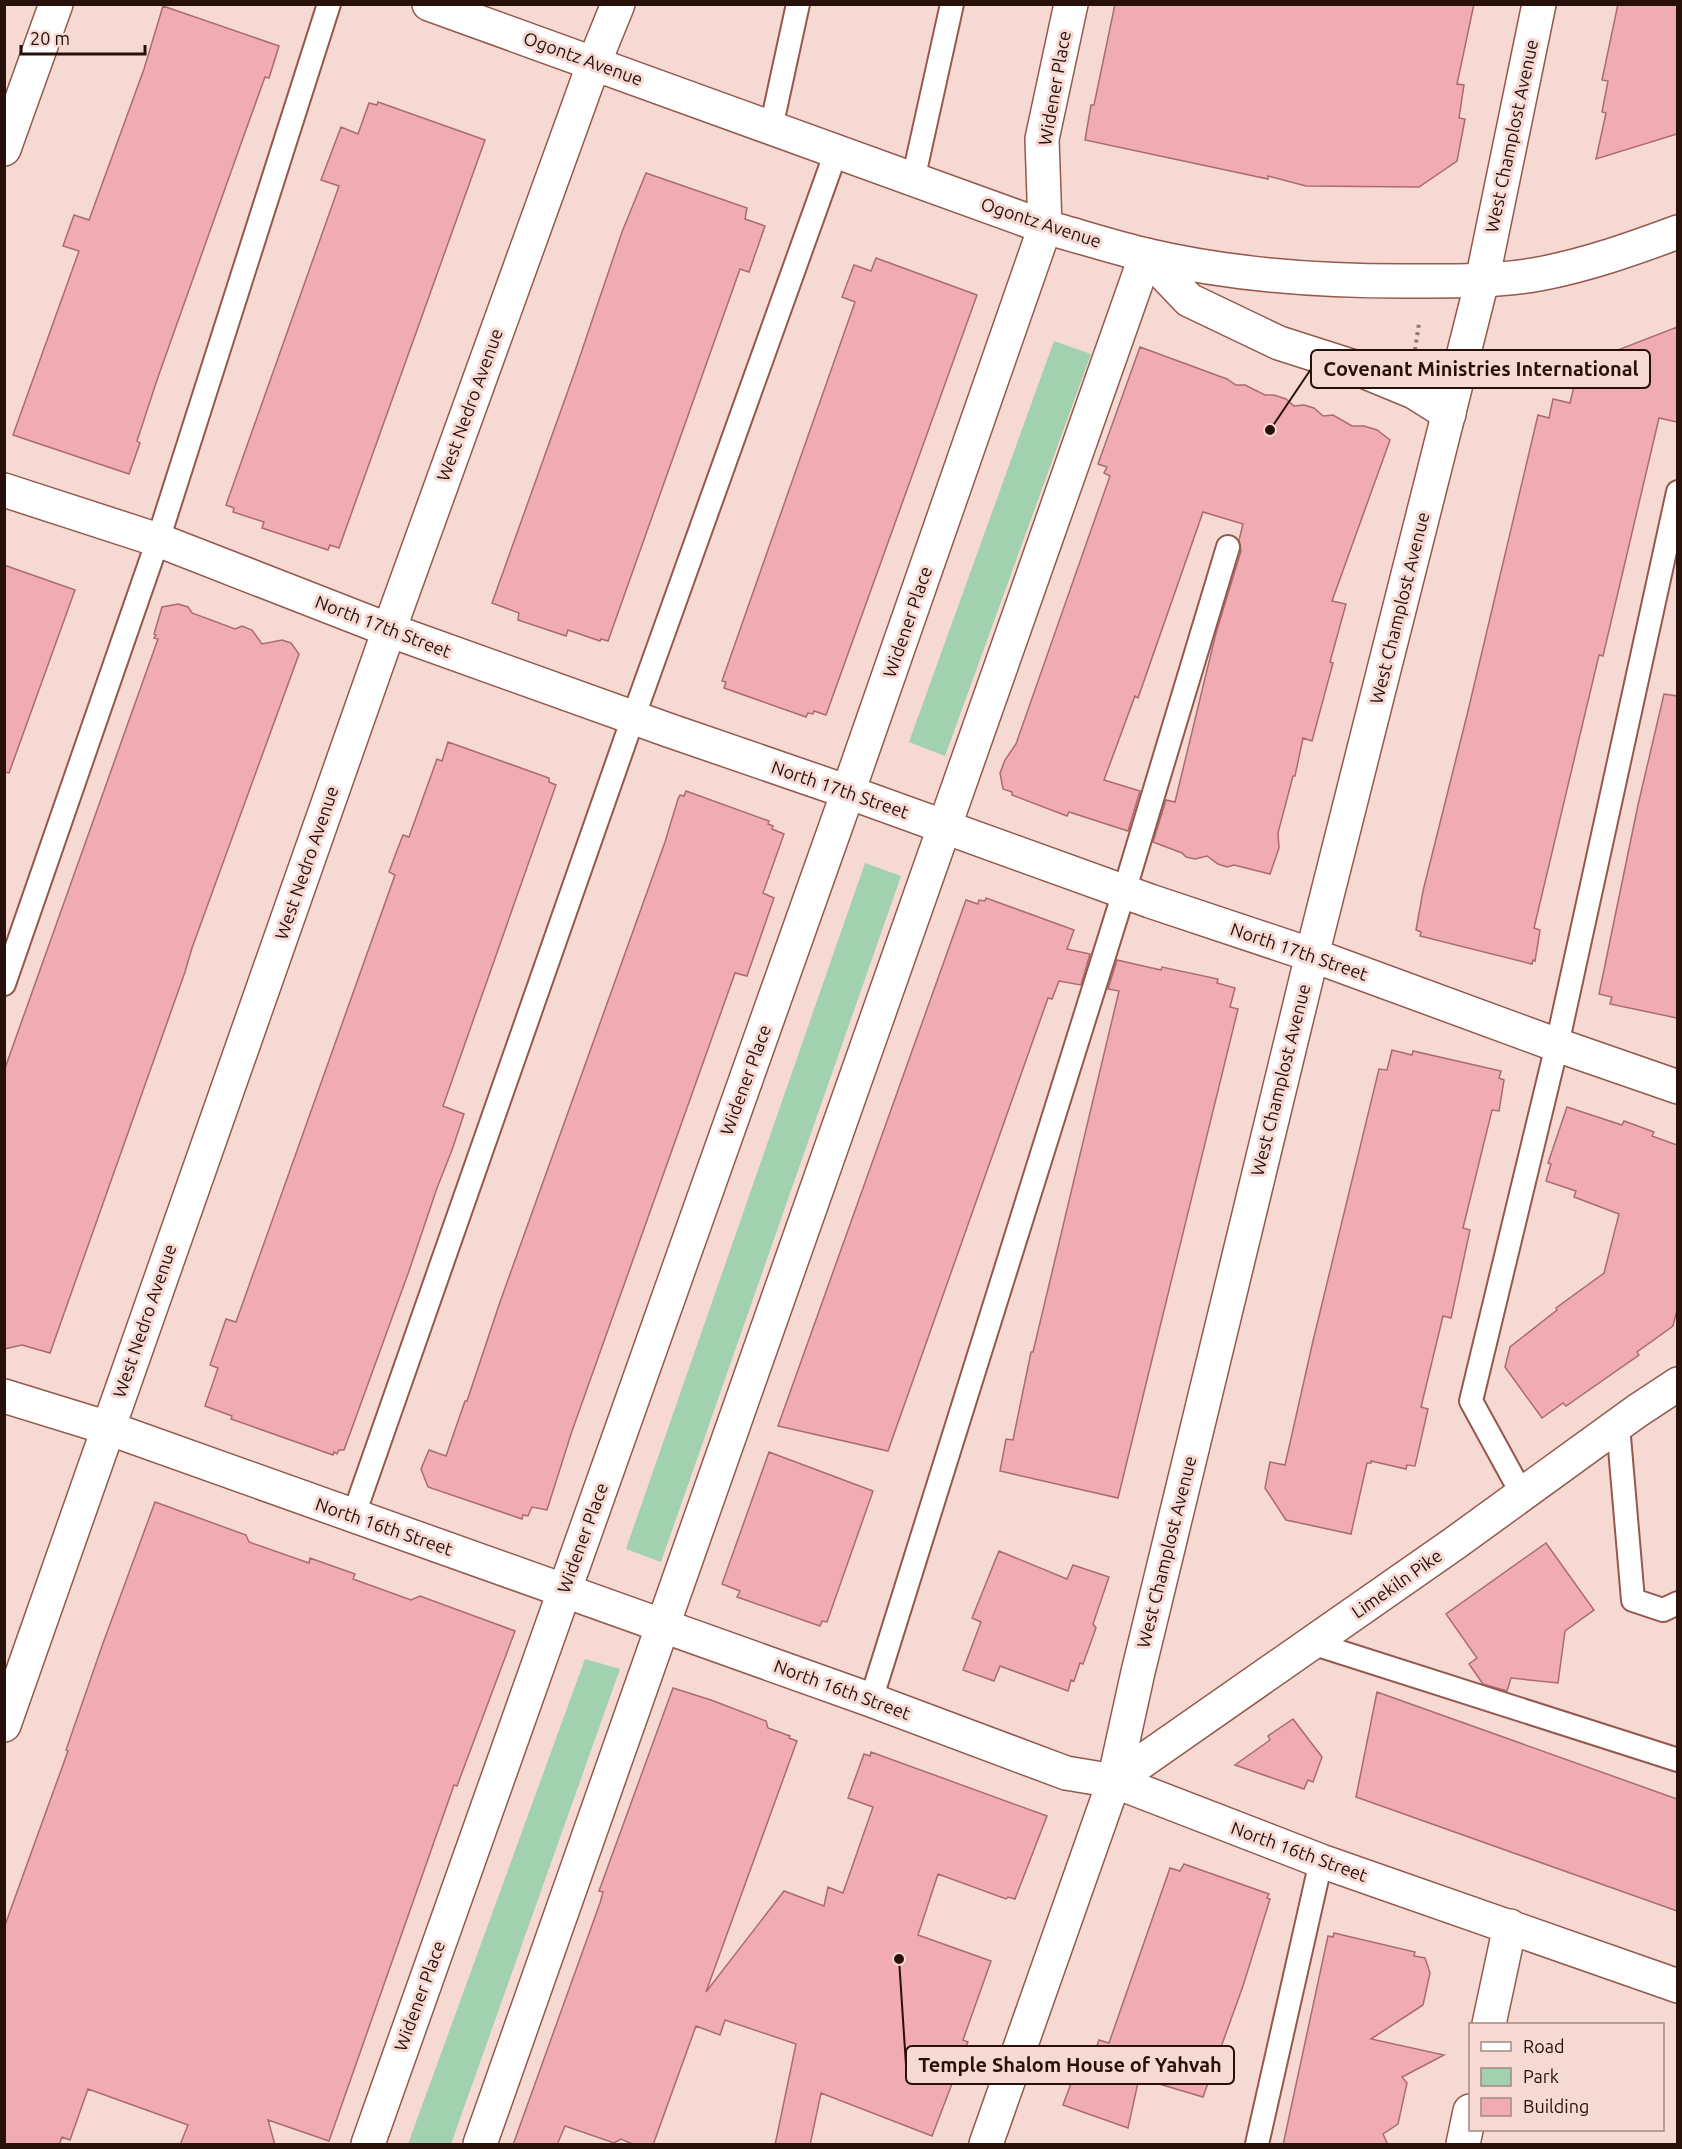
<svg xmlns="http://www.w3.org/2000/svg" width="1682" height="2149" viewBox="0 0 1682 2149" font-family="Ubuntu,sans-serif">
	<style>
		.green { fill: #a1d1ae }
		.building { fill: #f1abb2; stroke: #ab6b72; stroke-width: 1.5 }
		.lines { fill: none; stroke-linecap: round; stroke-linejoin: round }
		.lane-casing { stroke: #94594c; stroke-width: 26 }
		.street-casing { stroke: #94594c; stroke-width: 36 }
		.secondary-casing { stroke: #94594c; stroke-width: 36 }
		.primary-casing { stroke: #94594c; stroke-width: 36 }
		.path { stroke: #917771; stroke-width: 4; stroke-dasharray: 3 4.5; stroke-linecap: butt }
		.lane { stroke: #fff; stroke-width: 22 }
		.street { stroke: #fff; stroke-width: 33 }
		.secondary { stroke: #fff; stroke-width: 33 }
		.primary { stroke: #fff; stroke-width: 33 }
		.labels { text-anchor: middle; stroke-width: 6; stroke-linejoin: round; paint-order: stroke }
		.street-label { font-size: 18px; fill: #28100b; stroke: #f6d9d3 }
		.leader { fill: none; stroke: #28100b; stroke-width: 2 }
		.callout-dot { fill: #28100b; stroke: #f6d9d3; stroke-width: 2 }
		.callout { fill: #f6d9d3; stroke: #28100b; stroke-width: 2 }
		.callout-label { font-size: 20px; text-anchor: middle; font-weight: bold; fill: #28100b }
	</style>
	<rect width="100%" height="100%" fill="#f6d9d3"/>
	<path class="green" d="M1054,341L1091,354L945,756L909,742Z
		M865,863L901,876L661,1562L626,1549Z
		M585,1659L620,1669L451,2144H408Z"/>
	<path class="building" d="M1115,4H1474L1457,84L1464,85L1459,118L1465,119L1457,161L1419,187L1306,186L1268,176V179L1085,140L1091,105H1094Z
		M1618,4H1677V134L1596,159L1606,113L1602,112L1608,81L1602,80Z
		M163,6L279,46L269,78L265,77L243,138L157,380L137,441L140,443L129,474L13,435L79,251L63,246L74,215L89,220L144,69Z
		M378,102L485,140L339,548L330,545L328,550L262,528L264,522L233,512L234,508L226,505L339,186L321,180L341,127L358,134L369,103L377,105Z
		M646,173L747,208L745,219L765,226L749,272L740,269L608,641L601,639L600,641L568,630L566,636L518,620L519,613L492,603L575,371L622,232Z
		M876,258L977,295L826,715L814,711L813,714L808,713L806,717L724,688L726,682L722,681L855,302L842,297L854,265L871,271Z
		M1677,327V422L1659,418L1603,656L1599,655L1534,928L1540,930L1535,961L1533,960L1532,964L1420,936L1421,932L1416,930L1423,891L1468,711L1538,415L1549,418L1553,399L1570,403L1577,374L1588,376L1592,360Z
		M1140,347L1227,379L1236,385H1245L1265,395H1274L1286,399L1294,406L1304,405L1314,408L1323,416L1333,415L1352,426H1364L1377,430L1390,440L1332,601L1346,604L1330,662L1333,663L1312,741L1303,738L1295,776H1293L1278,833L1279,848L1270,874L1234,865L1227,867L1218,864L1207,856L1195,859L1186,857L1182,853L1153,842L1166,800L1175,802L1216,633L1241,551L1239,540L1243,524L1203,512L1138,698L1135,696L1104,780L1140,791L1128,831L1069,812L1067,816L1012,795V792L1003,789L1000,773L1005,760L1016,744L1110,476L1104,473L1107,467L1098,464Z
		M4,565L75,590L9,773L4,772Z
		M178,604L188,607L192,613L235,629L242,626L252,630L262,644L282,640L291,643L299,654L192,948L185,972L50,1353L22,1345L4,1349V1071L158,639L154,638L156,635L154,634L162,607Z
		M1664,694L1677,696V1018L1610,1004L1612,997L1599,994L1638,805Z
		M448,742L549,778V782L556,785L443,1106L464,1114L452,1150L437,1188L409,1271L344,1450H339L337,1454L334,1452L333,1455L231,1419L232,1416L205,1406L218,1368L210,1365L226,1319L236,1322L395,875L389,872L396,853L403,835L409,837L437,759L442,761Z
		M686,791L769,821L768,824L773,826L772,829L784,834L763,893L774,898L747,976L735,973L572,1431L547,1510L532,1507L528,1516L523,1515L522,1519L428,1487L421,1469L429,1450L446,1456L465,1401H467L500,1302L665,842L678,799L680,795L684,796Z
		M986,898L1074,930L1067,949L1090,954L1081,985L1059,981L1052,999L1048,998L888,1451L778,1426L966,900L978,904L979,900L985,901Z
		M1117,960L1161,970L1162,967L1218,979L1217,983L1235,988L1230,1007L1238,1009L1118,1498L1000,1471L1006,1439L1013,1440L1031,1352H1033L1119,991L1108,989Z
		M1392,1050L1412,1055L1413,1051L1501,1071L1499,1078L1504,1080L1499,1111L1492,1110L1463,1228L1470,1230L1451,1318L1443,1316L1421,1407L1428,1409L1415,1466L1407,1465L1406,1469L1371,1461V1463H1367L1351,1534L1286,1520L1265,1488L1270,1462L1285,1465L1313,1341L1379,1069L1387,1070Z
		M1567,1107L1622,1125L1624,1121L1654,1132L1652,1136L1677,1145V1310L1673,1326L1637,1352L1639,1355L1566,1406L1563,1403L1542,1418L1505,1367L1510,1347L1557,1310L1556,1308L1604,1273L1619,1214L1574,1197L1576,1191L1546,1181L1551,1164L1548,1163Z
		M769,1452L873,1491L827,1622L822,1621L820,1626L737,1597L740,1591L722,1584Z
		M155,1502L246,1535L249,1542L309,1563L310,1558L355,1574L353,1579L411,1600L420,1596L515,1631L457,1786L454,1785L329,2141L268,2120L275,2145H180L188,2125L88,2089L70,2140L62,2137L59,2145H4V1928L68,1751L66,1750L102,1646Z
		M1546,1543L1594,1610L1565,1631L1558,1683L1511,1678L1507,1691L1483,1684L1469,1664L1477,1658L1446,1614Z
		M999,1551L1067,1579L1073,1565L1109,1577L1093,1624L1096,1628L1083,1664L1080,1663L1074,1681L1071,1680L1068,1691L1000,1666L994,1681L963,1670L981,1622L972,1618Z
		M673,1688L711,1700L766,1721L768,1728L790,1736L789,1738L797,1741L706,1992L784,1891L824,1906L828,1887L843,1893L873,1807L848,1798L864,1754L870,1756L871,1752L1047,1816L1015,1899L1008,1897L1006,1899L938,1874L918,1935L991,1961L963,2040L968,2042L932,2136L821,2093L810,2145H775L796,2044L725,2020L720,2035L696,2026L653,2145H635L621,2139L614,2143L565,2126L557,2145H513L600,1903L603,1892L599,1891Z
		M1377,1692L1677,1799V1911L1356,1797Z
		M1293,1719L1322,1757L1313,1782L1308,1780L1304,1789L1235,1765L1270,1740L1268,1736Z
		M1184,1864L1269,1894L1267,1898L1270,1899L1243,1986L1203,2097L1139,2078L1128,2128L1063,2105L1076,2070L1087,2074L1099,2040L1109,2043L1170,1868L1180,1871Z
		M1334,1933L1415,1952L1414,1956L1425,1958L1430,1973L1423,2005L1371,2039L1444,2055L1402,2077L1407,2083L1398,2124L1383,2134L1388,2145H1283L1328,1936L1333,1937Z"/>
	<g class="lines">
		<g class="lane-casing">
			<path id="lane" d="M771,128L798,4
				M913,180L952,4
				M4,984L158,540L329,4
				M1618,1425L1633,1600L1663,1610L1678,1603
				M1522,1494L1471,1401L1557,1045L1678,492
				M353,1517L633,718L836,152
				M1312,1643L1678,1760
				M871,1700L1124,892L1228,547
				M1257,2144L1321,1861"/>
		</g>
		<g class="street-casing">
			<path id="street" d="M4,149L56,4
				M1482,281L1539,4
				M4,490L158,540L389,630L668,730L848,792L1150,901L1312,955L1557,1045L1678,1087
				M4,1396L108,1428L871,1700L1066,1773L1114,1781L1321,1861L1678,1986
				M4,1725L389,630L594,63L618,4
				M1489,2024L1510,1926
				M368,2144L848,792L1045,227L1042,139L1071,4
				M480,2144L1146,255
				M1463,2144L1470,2111"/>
		</g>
		<g class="secondary-casing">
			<path id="secondary" d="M1114,1781L1455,1543L1637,1411L1678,1384
				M986,2144L1114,1781L1138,1672L1312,955L1482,281"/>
		</g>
		<g class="primary-casing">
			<path id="primary" d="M429,4L1045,227C1079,236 1112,247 1146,255C1235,276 1330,282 1421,281C1460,281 1500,281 1539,274C1587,265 1632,249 1678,232
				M1146,255L1189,300L1279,343L1351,366L1414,392L1449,414"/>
		</g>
		<path class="path" d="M1415,350L1419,323"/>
		<use href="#lane" class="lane"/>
		<use href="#street" class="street"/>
		<use href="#secondary" class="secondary"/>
		<use href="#primary" class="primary"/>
	</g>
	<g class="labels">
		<g class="street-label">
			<text transform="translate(583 59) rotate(20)" y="6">Ogontz Avenue</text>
			<text transform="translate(1055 88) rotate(-80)" y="6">Widener Place</text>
			<text transform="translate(1512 136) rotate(-78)" y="6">West Champlost Avenue</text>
			<text transform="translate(1041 223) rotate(18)" y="6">Ogontz Avenue</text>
			<text transform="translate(470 405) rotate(-70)" y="6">West Nedro Avenue</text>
			<text transform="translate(1400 608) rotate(-76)" y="6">West Champlost Avenue</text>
			<text transform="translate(908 622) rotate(-71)" y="6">Widener Place</text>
			<text transform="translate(383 627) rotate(21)" y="6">North 17th Street</text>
			<text transform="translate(840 790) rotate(19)" y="6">North 17th Street</text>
			<text transform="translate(307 863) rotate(-71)" y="6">West Nedro Avenue</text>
			<text transform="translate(1299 952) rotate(19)" y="6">North 17th Street</text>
			<text transform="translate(746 1080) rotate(-70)" y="6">Widener Place</text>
			<text transform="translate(1281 1080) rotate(-76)" y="6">West Champlost Avenue</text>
			<text transform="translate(145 1321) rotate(-71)" y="6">West Nedro Avenue</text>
			<text transform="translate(384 1527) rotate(19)" y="6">North 16th Street</text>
			<text transform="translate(583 1538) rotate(-70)" y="6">Widener Place</text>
			<text transform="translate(1167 1552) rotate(-76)" y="6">West Champlost Avenue</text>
			<text transform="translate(1397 1584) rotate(-35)" y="6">Limekiln Pike</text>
			<text transform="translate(842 1690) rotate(20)" y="6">North 16th Street</text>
			<text transform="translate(1299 1852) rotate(20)" y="6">North 16th Street</text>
			<text transform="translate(420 1996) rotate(-70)" y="6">Widener Place</text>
		</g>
	</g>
	<path class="leader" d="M1270 430L1311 369M899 1959L906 2065"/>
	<g class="callout-dot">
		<circle cx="1270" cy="430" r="6"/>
		<circle cx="899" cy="1959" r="6"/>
	</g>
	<g class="callout">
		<rect x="1311" y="350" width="339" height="38" rx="6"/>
		<rect x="906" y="2046" width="328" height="38" rx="6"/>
	</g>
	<g class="callout-label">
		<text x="1481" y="376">Covenant Ministries International</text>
		<text x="1070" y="2072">Temple Shalom House of Yahvah</text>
	</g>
	<rect width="1682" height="2149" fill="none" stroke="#28100b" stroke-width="12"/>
	<rect x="1469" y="2023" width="195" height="108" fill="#f6d9d3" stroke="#a48983" stroke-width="1.5"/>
	<rect x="1481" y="2042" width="30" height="9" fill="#ffffff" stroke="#a48983" stroke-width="1.5"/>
	<text x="1523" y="2053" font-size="18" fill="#28100b">Road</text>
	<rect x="1481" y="2068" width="30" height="18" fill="#a1d1ae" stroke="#a48983" stroke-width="1.5"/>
	<text x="1523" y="2083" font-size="18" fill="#28100b">Park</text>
	<rect x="1481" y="2098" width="30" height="18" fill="#f1abb2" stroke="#a48983" stroke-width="1.5"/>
	<text x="1523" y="2113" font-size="18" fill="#28100b">Building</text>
	<path d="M21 45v9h124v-9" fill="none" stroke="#28100b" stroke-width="3"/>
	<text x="30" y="45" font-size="18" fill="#28100b" stroke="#f6d9d3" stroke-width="4.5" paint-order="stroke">20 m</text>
</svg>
